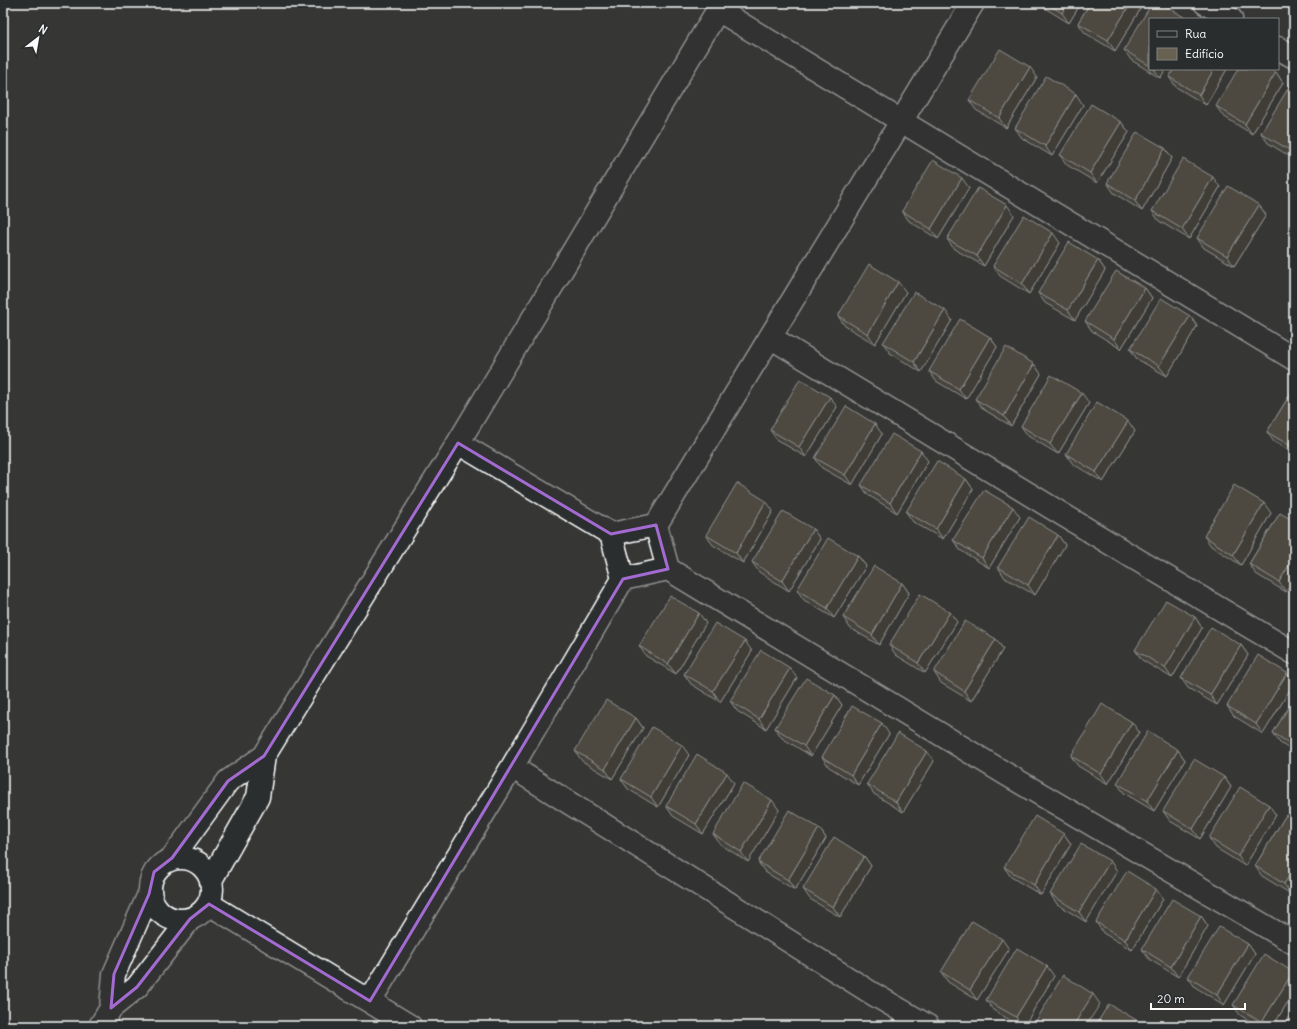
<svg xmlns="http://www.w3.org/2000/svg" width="1297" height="1029" viewBox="0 0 1297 1029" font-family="Delius,sans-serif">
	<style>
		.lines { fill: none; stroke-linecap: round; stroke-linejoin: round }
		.minor-casing { stroke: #fff; stroke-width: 25 }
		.minor { stroke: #2a2d2e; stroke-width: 22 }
		.wall { fill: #595345; stroke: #fff }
		.shaded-wall { fill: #494438; stroke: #fff }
		.building { fill: #686150; stroke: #fff }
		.marked { fill: none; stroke: #a36bd2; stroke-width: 3; stroke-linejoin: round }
	</style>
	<rect width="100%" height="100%" fill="#363735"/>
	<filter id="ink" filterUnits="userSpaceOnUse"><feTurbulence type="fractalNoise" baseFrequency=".025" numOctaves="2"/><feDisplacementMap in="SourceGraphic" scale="8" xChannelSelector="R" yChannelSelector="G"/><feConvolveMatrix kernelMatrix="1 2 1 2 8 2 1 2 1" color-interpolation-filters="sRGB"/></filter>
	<g filter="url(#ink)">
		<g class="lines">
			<g class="minor-casing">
				<path id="minor" d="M973,3L656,525L668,569L1006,774L1294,943
					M1205,3L1231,19
					M718,10L1294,359
					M1278,48L1294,57
					M770,337L1136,559L1294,653
					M458,443L611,534L656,525
					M623,579L668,569
					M512,767L873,994L928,1026
					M150 889a31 31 0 1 1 62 0a31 31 0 1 1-62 0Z
					M172,858L228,781L264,756
					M211,880L258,797L264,756L458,443L722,3
					M209,904L410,1026
					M370,1001L512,767L623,579L611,534
					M111,1008L114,974L149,894
					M100,1026L111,1008L137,987L190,919"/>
			</g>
			<use href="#minor" class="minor"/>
		</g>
		<path class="wall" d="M1039,3H1081L1069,23L1040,5Z
			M1090,3H1144L1115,51L1085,33L1078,23Z
			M1150,19V69H1166L1160,78L1131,60L1124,50Z
			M1227,69L1206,105L1176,87L1169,77Z
			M1276,72L1283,83L1252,134L1223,116L1216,106Z
			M1037,77L1006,128L976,110L969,100Z
			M1294,83V159L1268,143L1261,133Z
			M1083,105L1052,156L1022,138L1015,128Z
			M1121,122L1129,132L1097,183L1067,165L1060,155Z
			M1165,148L1172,158L1142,211L1114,193L1107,183Z
			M1220,187L1189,239L1159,221L1152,211Z
			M969,188L938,239L909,221L902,211Z
			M1014,215L984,266L954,249L947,239Z
			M1266,215L1234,266L1204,248L1197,238Z
			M1060,243L1029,294L1000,276L993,266Z
			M1098,260L1105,270L1075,320L1045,303L1038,293Z
			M1145,288L1152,298L1121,349L1092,331L1085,321Z
			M906,292L875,344L845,326L838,316Z
			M1190,316L1197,326L1167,376L1137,359L1130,349Z
			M952,320L921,372L890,353L883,343Z
			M990,337L997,347L966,399L936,381L929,371Z
			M1034,364L1041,374L1011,426L983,409L975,399Z
			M1294,388V453L1274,442L1267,432Z
			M1089,403L1058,454L1028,436L1021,426Z
			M837,407L806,457L777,440L770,430Z
			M1135,431L1103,482L1073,464L1066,454Z
			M882,434L852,485L822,468L815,458Z
			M928,461L897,513L868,495L861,485Z
			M966,479L973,489L943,539L913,522L906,512Z
			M773,511L743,563L713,545L706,535Z
			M1271,513L1241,565L1211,546L1204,536Z
			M1280,513L1286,592L1256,574L1249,564Z
			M1020,517L989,568L960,550L953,540Z
			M813,529L820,539L789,591L759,572L752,562Z
			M1058,535L1065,545L1035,595L1005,578L998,567Z
			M858,556L866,566L834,618L804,600L797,590Z
			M902,583L909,593L879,645L850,628L843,617Z
			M1195,617L1202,628L1172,678L1142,660L1135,650Z
			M957,622L925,673L896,655L889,645Z
			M706,623L676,674L646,656L639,646Z
			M996,639L1003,649L971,701L941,683L934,672Z
			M1241,645L1248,655L1217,705L1188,688L1181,678Z
			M752,651L720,702L691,684L684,674Z
			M797,678L766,729L737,711L730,701Z
			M1294,683L1263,734L1234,716L1227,706Z
			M835,695L842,705L811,756L782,738L775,728Z
			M1294,698V752L1280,743L1273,733Z
			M636,718L643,728L612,779L582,761L575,751Z
			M1139,732L1108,784L1078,766L1071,756Z
			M889,734L858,785L829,767L822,757Z
			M1178,750L1185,760L1154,811L1124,793L1117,783Z
			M689,755L658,807L628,789L621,779Z
			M934,761L903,812L874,794L867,784Z
			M1224,777L1231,787L1200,839L1170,821L1163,811Z
			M734,783L703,834L673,816L666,806Z
			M779,810L748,862L720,844L713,834Z
			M1276,815L1245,866L1216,848L1209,838Z
			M1286,815L1291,894L1262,876L1255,866Z
			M819,828L826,838L795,890L765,872L758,862Z
			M1064,834L1071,844L1041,895L1011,877L1004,867Z
			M864,856L871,866L840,917L810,899L803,889Z
			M1110,861L1117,871L1086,922L1057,904L1050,894Z
			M1163,899L1132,950L1103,933L1096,922Z
			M1201,916L1208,926L1178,977L1149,959L1142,949Z
			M1248,944L1255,954L1224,1005L1195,987L1188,977Z
			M1009,949L977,1000L948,982L941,972Z
			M1294,972V992L1273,1026H1258L1240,1015L1233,1005Z
			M1054,976L1024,1026H1020L993,1010L986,1000Z"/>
		<path class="shaded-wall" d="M1068,3H1081L1069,23L1062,13Z
			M1131,3H1144L1115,51L1108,40Z
			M1030,67L1037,77L1006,128L999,118Z
			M1154,69H1166L1160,78Z
			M1214,69H1227L1206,105L1199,95Z
			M1276,72L1283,83L1252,134L1245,124Z
			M1076,94L1083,105L1052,156L1045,146Z
			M1121,122L1129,132L1097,183L1090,173Z
			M1294,145V156L1291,151Z
			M1165,148L1172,158L1142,211L1135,201Z
			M1213,177L1220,187L1189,239L1182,229Z
			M962,178L969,188L938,239L931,229Z
			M1007,205L1014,215L984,266L977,256Z
			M1259,205L1266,215L1234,266L1227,256Z
			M1053,233L1060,243L1029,294L1022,284Z
			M1098,260L1105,270L1075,320L1068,310Z
			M898,282L906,292L875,344L868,334Z
			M1145,288L1152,298L1121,349L1114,339Z
			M945,310L952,320L921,372L914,362Z
			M1190,316L1197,326L1167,376L1159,366Z
			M990,337L997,347L966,399L959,389Z
			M1034,364L1041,374L1011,426L1004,416Z
			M1082,393L1089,403L1058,454L1050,444Z
			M830,397L837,407L806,457L799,447Z
			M1128,421L1135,431L1103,482L1096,472Z
			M875,424L882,434L852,485L845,475Z
			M921,451L928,461L897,513L890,503Z
			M966,479L973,489L943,539L936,529Z
			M766,501L773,511L743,563L736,553Z
			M1264,503L1271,513L1241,565L1233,555Z
			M1013,507L1020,517L989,568L982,558Z
			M813,529L820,539L789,591L782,581Z
			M1058,535L1065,545L1035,595L1028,585Z
			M858,556L866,566L834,618L827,608Z
			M1294,557V578L1286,592L1279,582Z
			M902,583L909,593L879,645L872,635Z
			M950,612L957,622L925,673L918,663Z
			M699,613L706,623L676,674L668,664Z
			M1195,617L1202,628L1172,678L1165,668Z
			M996,639L1003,649L971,701L964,691Z
			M745,641L752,651L720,702L713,691Z
			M1241,645L1248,655L1217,705L1210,695Z
			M790,668L797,678L766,729L759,719Z
			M1287,673L1294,683L1263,734L1256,724Z
			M835,695L842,705L811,756L804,746Z
			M636,718L643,728L612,779L605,769Z
			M1132,722L1139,732L1108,784L1101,774Z
			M882,723L889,734L858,785L851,775Z
			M682,745L689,755L658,807L651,797Z
			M1178,750L1185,760L1154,811L1147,801Z
			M927,751L934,761L903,812L896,802Z
			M727,773L734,783L703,834L696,824Z
			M1224,777L1231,787L1200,839L1193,829Z
			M772,800L779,810L748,862L741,852Z
			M1269,805L1276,815L1245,866L1238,856Z
			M819,828L826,838L795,890L788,880Z
			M1064,834L1071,844L1041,895L1034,885Z
			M864,856L871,866L840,917L833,907Z
			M1110,861L1117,871L1086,922L1079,912Z
			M1294,868V889L1291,894L1284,884Z
			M1156,889L1163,899L1132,950L1125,940Z
			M1201,916L1208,926L1178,977L1171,967Z
			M1002,939L1009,949L977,1000L970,990Z
			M1248,944L1255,954L1224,1005L1217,995Z
			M1047,966L1054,976L1024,1026H1022L1016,1017Z
			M1293,972L1294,992L1273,1026H1265L1262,1022Z
			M1093,994L1100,1004L1086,1026H1073Z
			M1138,1021L1142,1026H1135Z"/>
		<path class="building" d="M1046,3H1068L1062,13Z
			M1090,3H1131L1108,40L1078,23Z
			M1152,3H1161L1184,17L1183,19H1150V66L1124,50Z
			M1000,49L1030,67L999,118L969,100Z
			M1174,69H1214L1199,95L1169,77Z
			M1238,69H1270L1276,72L1245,124L1216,106Z
			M1046,76L1076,94L1045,146L1015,128Z
			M1292,82L1294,83V145L1291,151L1261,133Z
			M1091,104L1121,122L1090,173L1060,155Z
			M1137,132L1165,148L1135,201L1107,183Z
			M1183,159L1213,177L1182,229L1152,211Z
			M933,160L962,178L931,229L902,211Z
			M1228,186L1259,205L1227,256L1197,238Z
			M978,188L1007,205L977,256L947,239Z
			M1024,215L1053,233L1022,284L993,266Z
			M1069,242L1098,260L1068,310L1038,293Z
			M869,264L898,282L868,334L838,316Z
			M1116,271L1145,288L1114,339L1085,321Z
			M914,292L945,310L914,362L883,343Z
			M1161,298L1190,316L1159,366L1130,349Z
			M960,319L990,337L959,389L929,371Z
			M1006,347L1034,364L1004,416L975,399Z
			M1051,375L1082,393L1050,444L1021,426Z
			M800,379L830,397L799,447L770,430Z
			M1294,388V448L1267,432Z
			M1097,402L1128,421L1096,472L1066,454Z
			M846,406L875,424L845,475L815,458Z
			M892,434L921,451L890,503L861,485Z
			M937,461L966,479L936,529L906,512Z
			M737,483L766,501L736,553L706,535Z
			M1234,485L1264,503L1233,555L1204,536Z
			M984,490L1013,507L982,558L953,540Z
			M783,511L813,529L782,581L752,562Z
			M1280,513L1294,521V557L1279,582L1249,564Z
			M1029,517L1058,535L1028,585L998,567Z
			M828,538L858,556L827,608L797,590Z
			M874,566L902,583L872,635L843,617Z
			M920,594L950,612L918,663L889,645Z
			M670,596L699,613L668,664L639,646Z
			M1166,600L1195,617L1165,668L1135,650Z
			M965,621L996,639L964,691L934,672Z
			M715,623L745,641L713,691L684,674Z
			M1211,627L1241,645L1210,695L1181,678Z
			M761,650L790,668L759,719L730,701Z
			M1258,655L1287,673L1256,724L1227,706Z
			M806,678L835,695L804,746L775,728Z
			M1294,698V746L1273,733Z
			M606,700L636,718L605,769L575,751Z
			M1102,704L1132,722L1101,774L1071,756Z
			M852,706L882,723L851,775L822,757Z
			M652,727L682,745L651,797L621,779Z
			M1148,731L1178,750L1147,801L1117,783Z
			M898,733L927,751L896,802L867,784Z
			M697,754L727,773L696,824L666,806Z
			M1194,759L1224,777L1193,829L1163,811Z
			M743,783L772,800L741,852L713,834Z
			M1240,787L1269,805L1238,856L1209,838Z
			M789,810L819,828L788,880L758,862Z
			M1286,815L1294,820V868L1284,884L1255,866Z
			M1035,816L1064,834L1034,885L1004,867Z
			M834,837L864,856L833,907L803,889Z
			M1081,844L1110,861L1079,912L1050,894Z
			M1127,871L1156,889L1125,940L1096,922Z
			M1172,899L1201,916L1171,967L1142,949Z
			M972,921L1002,939L970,990L941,972Z
			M1219,927L1248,944L1217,995L1188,977Z
			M1017,948L1047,966L1016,1017L986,1000Z
			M1264,954L1293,972L1262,1022L1233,1005Z
			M1063,975L1093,994L1073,1026H1033Z
			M1109,1004L1138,1021L1135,1026H1095Z
			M1294,1008V1026H1283Z"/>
	</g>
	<path d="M0 0H1297V1029H0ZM458,443L611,534L656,525L668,569L623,579L370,1001L209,904L190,919L137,987L111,1008L114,974L149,894L154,872L172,858L228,781L264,756Z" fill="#363735" fill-opacity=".55" fill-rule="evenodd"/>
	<path class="marked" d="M458,443L611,534L656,525L668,569L623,579L370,1001L209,904L190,919L137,987L111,1008L114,974L149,894L154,872L172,858L228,781L264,756Z"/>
	<rect width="1297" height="1029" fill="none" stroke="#2a2d2e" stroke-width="16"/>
	<rect x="8" y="8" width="1281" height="1013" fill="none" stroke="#fff" stroke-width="1.5" filter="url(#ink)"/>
	<rect x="1149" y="18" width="130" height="52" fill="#2a2d2e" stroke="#7f8182"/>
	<rect x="1157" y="31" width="20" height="6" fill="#2a2d2e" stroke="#7f8182"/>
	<text x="1185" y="38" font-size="12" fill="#ffffff">Rua</text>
	<rect x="1157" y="48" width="20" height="12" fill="#686150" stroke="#7f8182"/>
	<text x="1185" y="58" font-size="12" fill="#ffffff">Edifício</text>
	<g transform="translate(38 38) rotate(31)" stroke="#2a2d2e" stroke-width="3" paint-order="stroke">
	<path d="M0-3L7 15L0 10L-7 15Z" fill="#ffffff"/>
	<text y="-6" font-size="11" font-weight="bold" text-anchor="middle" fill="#ffffff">N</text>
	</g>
	<path d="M1151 1003v6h94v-6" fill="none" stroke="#ffffff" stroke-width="2"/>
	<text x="1157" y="1003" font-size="12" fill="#ffffff" stroke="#2a2d2e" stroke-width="3" paint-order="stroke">20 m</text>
</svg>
